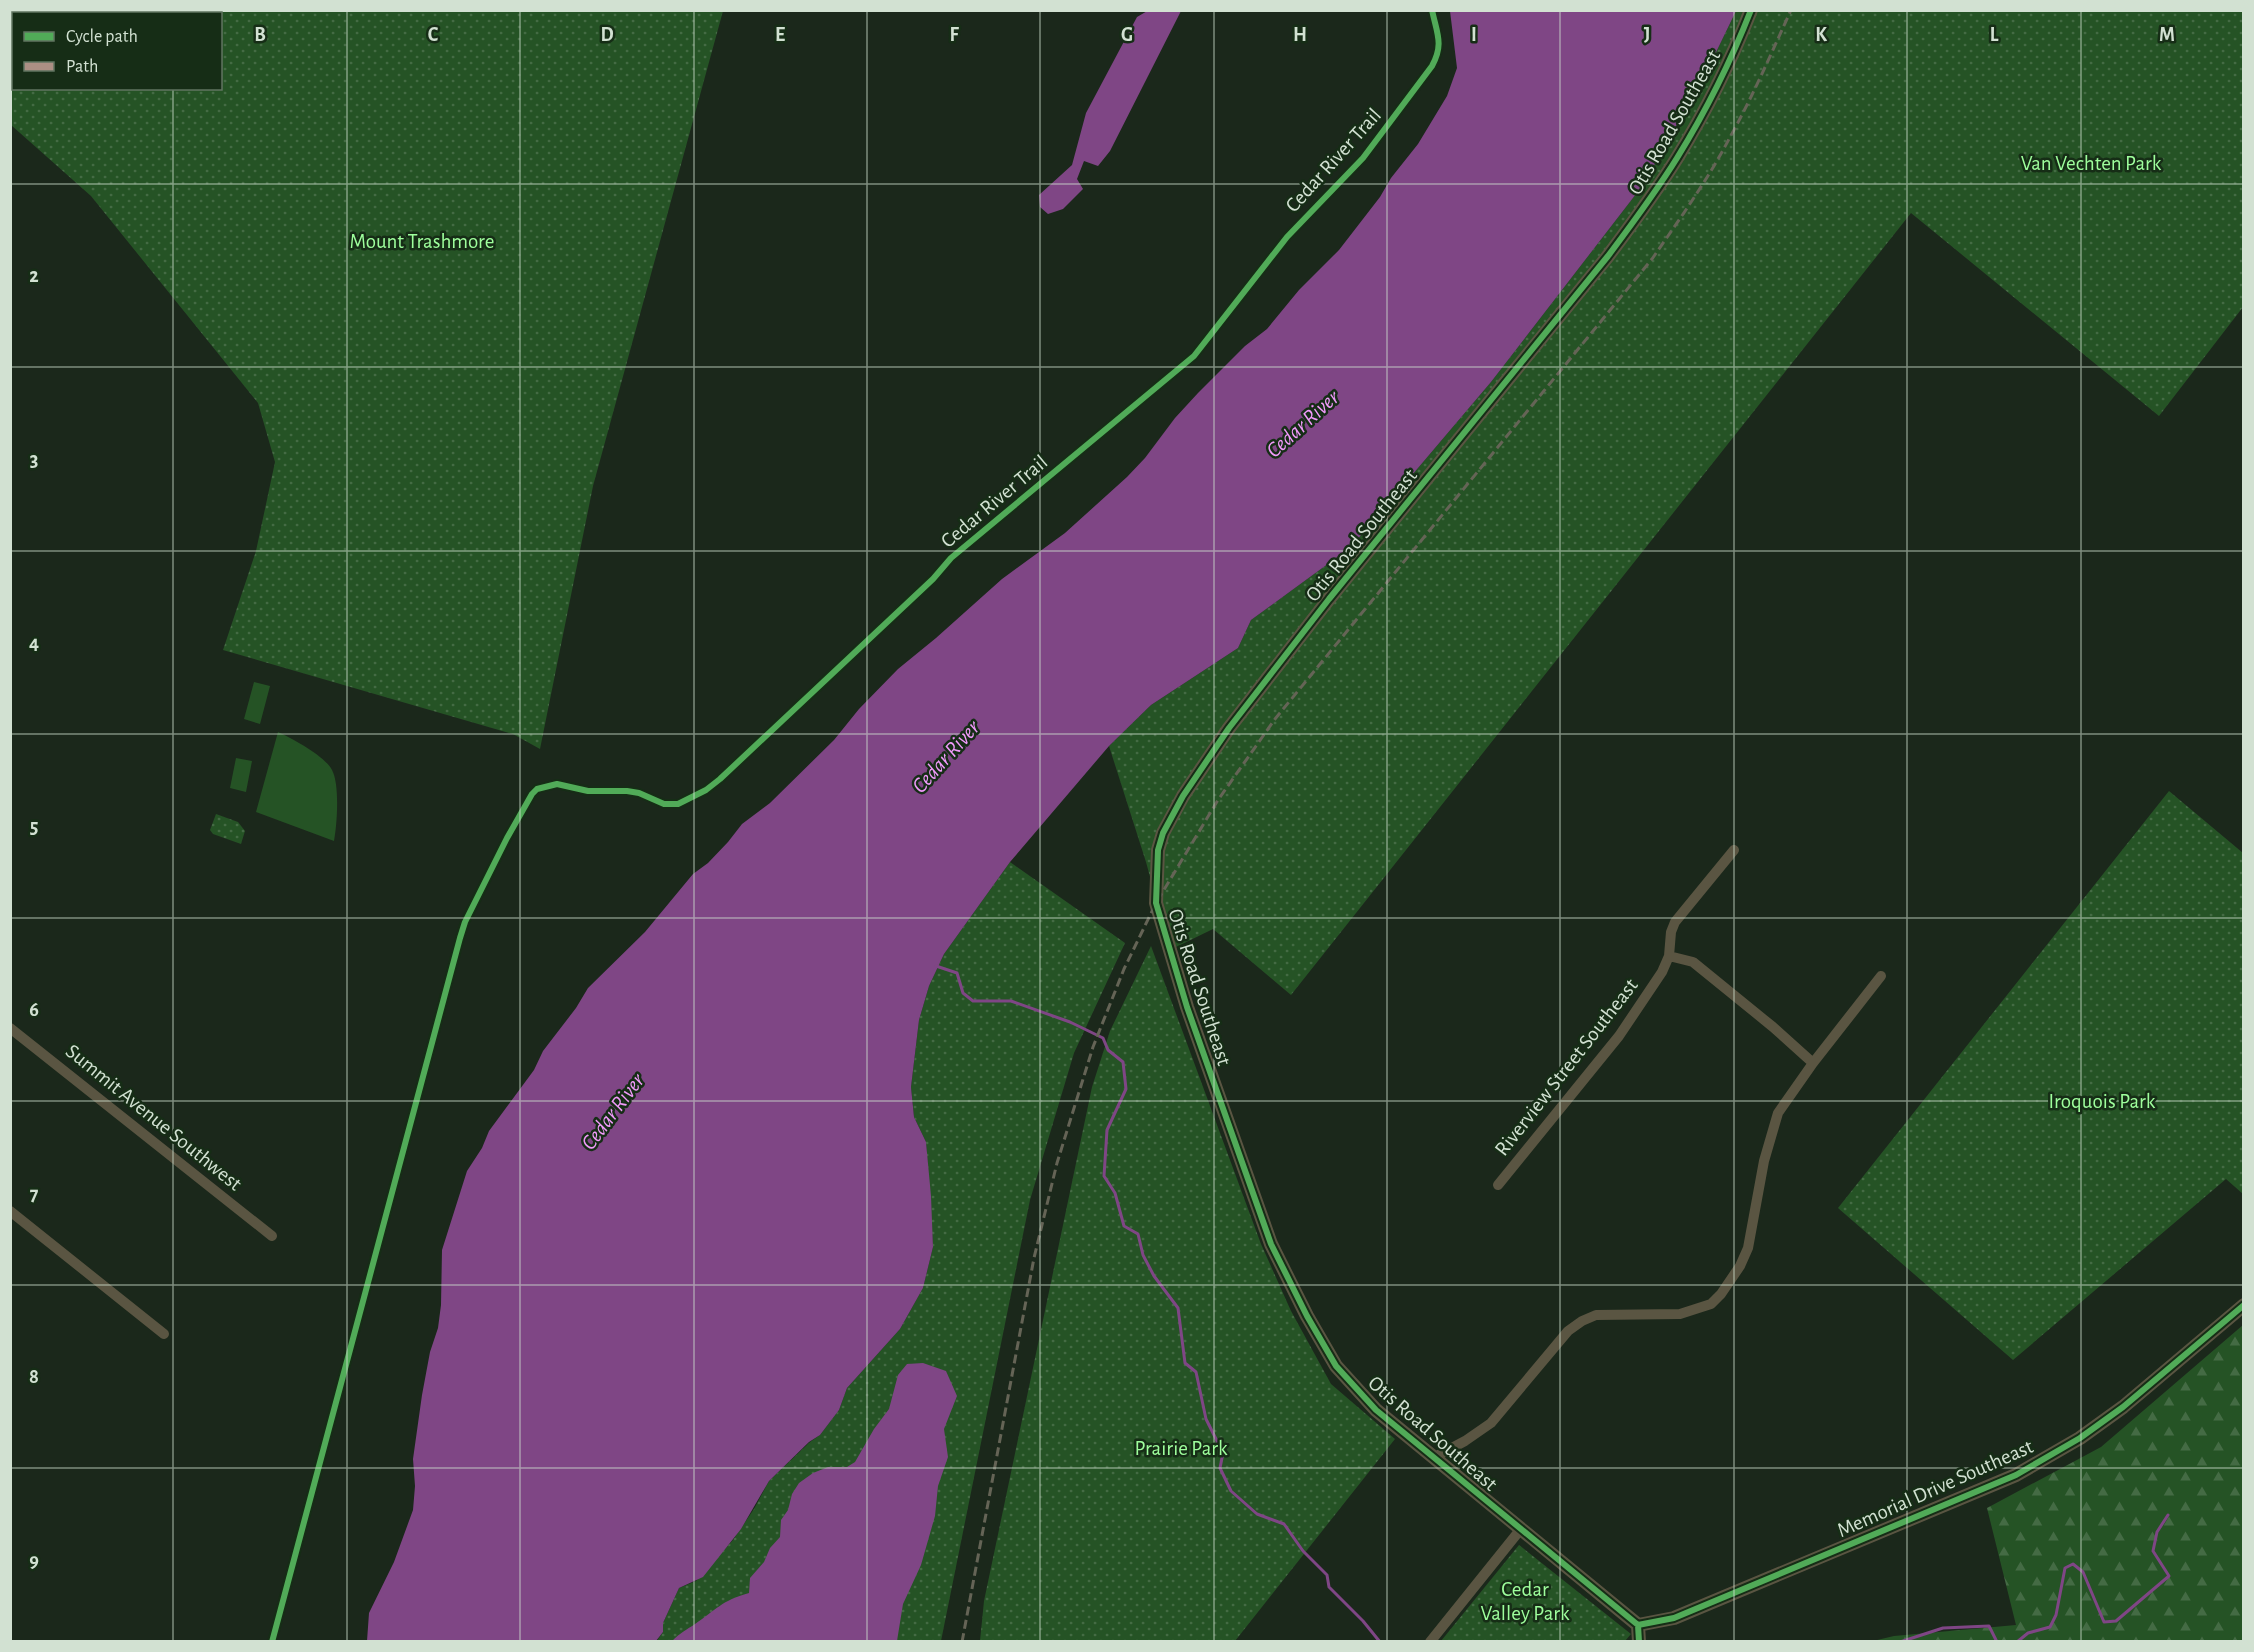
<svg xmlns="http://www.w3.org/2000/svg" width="2254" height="1652" viewBox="0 0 2254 1652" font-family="'Alegreya Sans',sans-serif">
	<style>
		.grass { fill: #255325 }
		.forest { fill: url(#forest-firs) }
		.park { fill: url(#park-dots); fill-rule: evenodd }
		.water { fill: #7f4685 }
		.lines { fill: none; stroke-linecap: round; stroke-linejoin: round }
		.stream { stroke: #7f4685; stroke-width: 3 }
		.minor { stroke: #5a5542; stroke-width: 10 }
		.tertiary { stroke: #5a5542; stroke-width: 14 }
		.rail { stroke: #656456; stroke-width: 3; stroke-dasharray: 9 4.5; stroke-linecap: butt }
		.quiet { stroke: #ac8f84; stroke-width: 4.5; stroke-dasharray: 9 4.5; stroke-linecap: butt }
		.cycleway-casing { stroke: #162d16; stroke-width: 10 }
		.cycleway { stroke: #51ab58; stroke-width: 6 }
		.grid { fill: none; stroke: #d2e1d2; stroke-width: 1.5; stroke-opacity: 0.55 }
		.labels { text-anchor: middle; stroke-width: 5; stroke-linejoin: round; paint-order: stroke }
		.street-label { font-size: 21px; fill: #d2e1d2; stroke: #162d16 }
		.park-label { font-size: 21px; fill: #9efe9c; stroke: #162d16 }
		.water-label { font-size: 22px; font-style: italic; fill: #f19afa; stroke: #162d16 }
		.grid-label { font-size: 20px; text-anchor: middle; font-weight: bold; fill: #d2e1d2; stroke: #162d16; stroke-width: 5; stroke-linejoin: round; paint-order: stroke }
	</style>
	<defs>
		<pattern id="forest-firs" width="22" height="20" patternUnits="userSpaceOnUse" patternTransform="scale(1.5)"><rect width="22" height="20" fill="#255325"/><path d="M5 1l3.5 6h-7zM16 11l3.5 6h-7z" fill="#446b44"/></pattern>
		<pattern id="park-dots" width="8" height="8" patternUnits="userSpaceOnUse" patternTransform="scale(1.5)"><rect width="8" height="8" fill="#255325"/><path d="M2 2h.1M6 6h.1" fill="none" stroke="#446b44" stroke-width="1.8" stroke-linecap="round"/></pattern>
	</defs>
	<rect width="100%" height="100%" fill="#1b281b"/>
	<path class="grass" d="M254,682L270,686L260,724L244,719Z
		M278,732C293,739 325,756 332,770C340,785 337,825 334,841L256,812Z
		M236,758L252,761L246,792L230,788Z"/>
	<path class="forest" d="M2243,1325V1641H1873L1894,1636L2016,1625L1987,1508L2101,1447Z"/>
	<path class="park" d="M11,10L723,11L593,486L540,749L513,734L223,650L256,551L275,462L258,403L91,196L11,125ZM14,14H220V88H14Z
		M1736,11H2243V307L2159,416L1911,213L1291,995L1213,929L1170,950L1146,862L1109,746L1151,705L1238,648L1251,620L1351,547L1491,382L1643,185L1706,73Z
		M2169,791L2243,853V1194L2226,1179L2013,1360L1838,1208Z
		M216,814L238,822L245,831L241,844L213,834L210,830Z
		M1010,862L1125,943L1074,1053L1030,1200L941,1641L656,1642L663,1632V1623L679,1588L696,1581L733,1540L754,1509L769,1481L810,1442L820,1435L839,1410L847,1388L900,1329L923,1288L933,1247L926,1142L914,1117L911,1087L919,1020L929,986L944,954Z
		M1151,946L1261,1244L1291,1311L1331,1384L1395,1439L1235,1641H980L984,1601L1092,1087L1110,1031Z
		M1519,1545L1631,1634L1625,1641H1441Z"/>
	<path class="water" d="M1149,10L1181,11L1110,151L1098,166L1084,161L1077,179L1083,189L1063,209L1048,214L1040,207L1039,195L1072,165L1086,113L1137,17Z
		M1450,11H1736L1706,73L1643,185L1491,382L1351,547L1251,620L1238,648L1151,705L1109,746L1010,862L944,954L929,986L919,1020L911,1087L914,1117L926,1142L931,1196L933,1247L923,1288L900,1329L847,1388L839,1410L820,1435L809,1442L769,1481L741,1529L703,1577L679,1588L663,1623V1632L656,1641H367L369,1613L394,1562L413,1510L415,1486L413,1459L422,1395L430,1352L438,1328L441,1305L442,1250L467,1171L482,1148L489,1131L534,1070L543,1051L576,1008L588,988L645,932L693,874L708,863L728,842L742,824L770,803L834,740L859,709L898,669L936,638L1002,579L1065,533L1127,477L1145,458L1175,418L1198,393L1245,346L1267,329L1299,290L1339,250L1380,197L1391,178L1418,144L1447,96L1457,68Z
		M923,1363L946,1371L957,1396L944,1429L948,1457L938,1486L935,1516L921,1565L903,1604L897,1641H672C680,1633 686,1630 695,1624C717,1609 721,1601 749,1593L750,1578L764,1562L770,1548L780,1537L781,1520L788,1510L792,1494L799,1483L813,1473L828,1467H847L855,1462L874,1429L889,1409L898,1375L907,1364Z"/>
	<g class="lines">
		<path class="stream" d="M936,966L957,973L963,993L973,1001H1011L1070,1022L1103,1038L1108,1050L1123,1062L1126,1089L1107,1130L1104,1176L1115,1193L1124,1226L1138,1234L1143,1255L1154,1276L1178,1308L1185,1363L1196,1372L1206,1419L1223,1453L1220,1468L1231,1491L1257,1514L1284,1524L1303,1551L1327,1575L1329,1587L1363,1621L1380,1642
			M1900,1642L1943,1628L1989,1626L1997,1642
			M2017,1642L2028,1633L2050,1627L2056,1615L2065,1568L2073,1564L2083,1572L2104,1622L2116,1621L2169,1576L2153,1551L2157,1532L2168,1515"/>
		<path class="minor" d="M1669,956L1693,962L1773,1027L1813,1063
			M10,1028L272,1236
			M1498,1185L1619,1036L1662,972L1669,956L1671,932L1675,922L1734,850
			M10,1211L164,1334
			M1433,1458L1465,1441L1491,1423L1568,1331L1582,1321L1596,1315L1680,1314L1711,1304L1721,1294L1740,1266L1748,1248L1764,1161L1778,1113L1813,1063L1881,976
			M1430,1642L1520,1530"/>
		<path class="tertiary" d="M1638,1625L1674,1618L2016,1475L2080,1438L2123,1407L2244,1305
			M1639,1642L1638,1625L1376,1410L1336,1366L1307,1316L1271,1244L1187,1007L1156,903L1158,850L1163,833L1183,796L1229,728L1329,599L1608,256C1632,224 1656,192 1677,158C1706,111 1731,61 1751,10"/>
		<path class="rail" d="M962,1642L1034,1258L1057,1163L1093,1047L1124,969L1156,903L1218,800L1275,719L1652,259C1679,220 1707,181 1729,139C1752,98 1771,54 1791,10"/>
		<path class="quiet" d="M121,10L131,13L133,10"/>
		<g class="cycleway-casing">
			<path id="cycleway" d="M1638,1625L1674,1618L2016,1475L2080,1438L2123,1407L2244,1305
				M272,1642L460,938L465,922L507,838L532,794L537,789L557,784L588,791H627L639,793L664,804H678L706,790L720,779L933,579L951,558L1194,356L1287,237L1363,158L1432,66C1444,44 1437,34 1432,10
				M1639,1642L1638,1625L1376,1410L1336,1366L1307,1316L1271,1244L1187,1007L1156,903L1158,850L1163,833L1183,796L1229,728L1329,599L1608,256C1632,224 1656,192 1677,158C1706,111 1731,61 1751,10"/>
		</g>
		<use href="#cycleway" class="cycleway"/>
	</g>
	<path class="grid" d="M173,10V14M347,10V1642M520,10V1642M694,10V1642M867,10V1642M1040,10V1642M1214,10V1642M1387,10V1642M1560,10V1642M1734,10V1642M1907,10V1642M2081,10V1642M173,88V1642M10,184H2244M10,367H2244M10,551H2244M10,734H2244M10,918H2244M10,1101H2244M10,1285H2244M10,1468H2244"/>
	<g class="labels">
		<g class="street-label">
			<text transform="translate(1674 122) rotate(-60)" y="7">Otis Road Southeast</text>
			<text transform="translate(1333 160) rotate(-48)" y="7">Cedar River Trail</text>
			<text transform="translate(994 501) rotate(-40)" y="7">Cedar River Trail</text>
			<text transform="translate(1361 535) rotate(-51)" y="7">Otis Road Southeast</text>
			<text transform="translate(1200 987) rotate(72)" y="7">Otis Road Southeast</text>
			<text transform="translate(1566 1067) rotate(-52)" y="7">Riverview Street Southeast</text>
			<text transform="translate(154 1117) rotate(39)" y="7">Summit Avenue Southwest</text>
			<text transform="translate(1433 1433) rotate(41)" y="7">Otis Road Southeast</text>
			<text transform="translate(1935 1488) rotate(-24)" y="7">Memorial Drive Southeast</text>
		</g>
		<g class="park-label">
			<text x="2091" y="170">Van Vechten Park</text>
			<text x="422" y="248">Mount Trashmore</text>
			<text x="2102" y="1108">Iroquois Park</text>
			<text x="1181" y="1455">Prairie Park</text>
			<text x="1525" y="1596">Cedar<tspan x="1525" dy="24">Valley Park</tspan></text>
		</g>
		<g class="water-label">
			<text transform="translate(1302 423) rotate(-42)" y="8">Cedar River</text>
			<text transform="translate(945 756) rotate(-48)" y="8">Cedar River</text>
			<text transform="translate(612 1111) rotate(-53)" y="8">Cedar River</text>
		</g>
	</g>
	<g class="grid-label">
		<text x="260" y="41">B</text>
		<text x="433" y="41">C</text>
		<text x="607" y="41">D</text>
		<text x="780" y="41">E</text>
		<text x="954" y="41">F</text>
		<text x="1127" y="41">G</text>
		<text x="1300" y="41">H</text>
		<text x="1474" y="41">I</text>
		<text x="1647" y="41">J</text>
		<text x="1821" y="41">K</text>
		<text x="1994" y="41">L</text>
		<text x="2167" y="41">M</text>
		<text x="34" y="282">2</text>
		<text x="34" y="466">3</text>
		<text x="34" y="649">4</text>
		<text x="34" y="833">5</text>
		<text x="34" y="1016">6</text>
		<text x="34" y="1200">7</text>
		<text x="34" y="1383">8</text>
		<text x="34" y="1567">9</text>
	</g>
	<rect width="2254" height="1652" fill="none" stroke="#d2e1d2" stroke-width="24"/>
	<rect x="12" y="12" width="210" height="78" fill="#162d16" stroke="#617561" stroke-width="1.5"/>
	<rect x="24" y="32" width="30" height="9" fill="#51ab58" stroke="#617561" stroke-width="1.5"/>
	<text x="66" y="42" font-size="18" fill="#d2e1d2">Cycle path</text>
	<rect x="24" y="62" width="30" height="9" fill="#ac8f84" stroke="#617561" stroke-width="1.5"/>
	<text x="66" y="72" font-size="18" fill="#d2e1d2">Path</text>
</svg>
